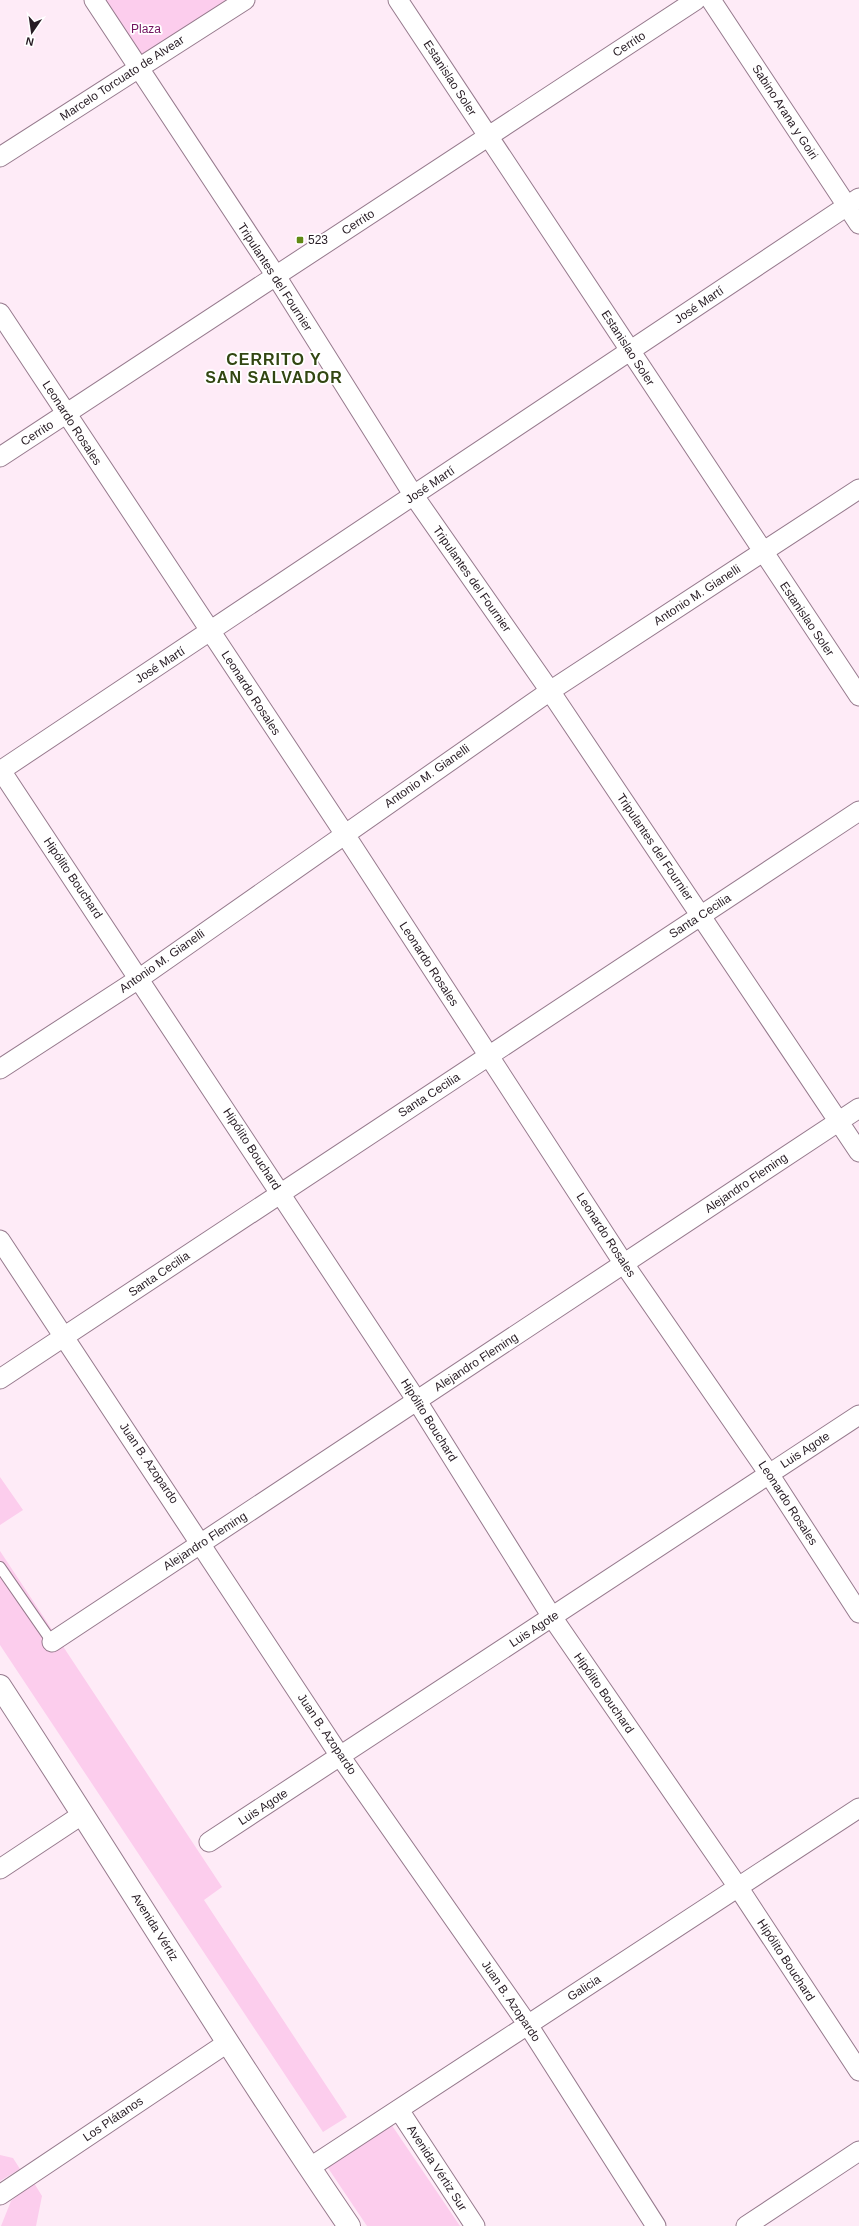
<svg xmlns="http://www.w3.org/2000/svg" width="859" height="2226" viewBox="0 0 859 2226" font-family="Helvetica,sans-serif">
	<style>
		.green { fill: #fccded }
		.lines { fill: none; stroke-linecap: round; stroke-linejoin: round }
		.service-casing { stroke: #967a8d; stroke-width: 12 }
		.minor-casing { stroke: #967a8d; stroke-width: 21 }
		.tertiary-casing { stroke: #967a8d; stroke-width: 24 }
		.service { stroke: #fff; stroke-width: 10 }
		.minor { stroke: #fff; stroke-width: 19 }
		.tertiary { stroke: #fff; stroke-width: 22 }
		.poi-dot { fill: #618914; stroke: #fff; stroke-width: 1.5 }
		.labels { text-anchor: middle; stroke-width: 3.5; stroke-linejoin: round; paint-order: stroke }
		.park-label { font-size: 12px; fill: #72135f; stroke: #fff }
		.street-label { font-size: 12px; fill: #261b23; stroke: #fff }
		.poi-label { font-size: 12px; fill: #261b23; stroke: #fff; text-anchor: start }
		.district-label { font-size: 16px; font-weight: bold; letter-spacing: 1px; fill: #324612; stroke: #fff }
	</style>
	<rect width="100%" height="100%" fill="#feebf7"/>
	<path class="green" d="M94,0H245L138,68Z
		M0,1477L23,1510L0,1525Z
		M0,1551L222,1887L204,1900L347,2117L323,2132L0,1645Z
		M391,2124L460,2226H367L326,2165Z
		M0,2155L13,2158L20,2169L0,2181Z
		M34,2183L42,2196L36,2226H1L11,2201Z"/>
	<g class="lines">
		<g class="service-casing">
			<path id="service" d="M0,1567L52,1642"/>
		</g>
		<g class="minor-casing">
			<path id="minor" d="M94,0L276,276L414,496L550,691L859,1152
				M398,0L859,696
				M711,0L859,224
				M0,157L245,0
				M0,313L344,833L624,1264L769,1474L859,1613
				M0,457L696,0
				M0,769L417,1401L552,1617L738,1887L859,2071
				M0,771L859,198
				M0,1069L140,978L550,691L859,489
				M0,1240L340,1756L528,2025L656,2226
				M0,1379L859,811
				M52,1642L859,1108
				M209,1842L859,1415
				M0,1869L83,1814
				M399,2110L475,2226
				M309,2168L859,1808
				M0,2195L227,2043
				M746,2226L859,2151"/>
		</g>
		<g class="tertiary-casing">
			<path id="tertiary" d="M0,1686C117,1865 228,2049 349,2226"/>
		</g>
		<use href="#service" class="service"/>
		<use href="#minor" class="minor"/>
		<use href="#tertiary" class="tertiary"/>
	</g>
	<rect class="poi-dot" x="296" y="236" width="8" height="8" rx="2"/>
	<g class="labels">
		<g class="park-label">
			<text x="146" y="33">Plaza</text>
		</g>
		<g class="street-label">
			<text transform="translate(629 44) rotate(-33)" y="4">Cerrito</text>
			<text transform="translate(122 78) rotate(-33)" y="4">Marcelo Torcuato de Alvear</text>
			<text transform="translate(450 78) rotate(57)" y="4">Estanislao Soler</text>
			<text transform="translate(785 112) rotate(57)" y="4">Sabino Arana y Goiri</text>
			<text transform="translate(358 222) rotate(-33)" y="4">Cerrito</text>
			<text transform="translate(275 277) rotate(57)" y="4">Tripulantes del Fournier</text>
			<text transform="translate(699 305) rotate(-34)" y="4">José Martí</text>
			<text transform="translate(628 348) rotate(57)" y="4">Estanislao Soler</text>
			<text transform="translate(72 423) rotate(57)" y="4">Leonardo Rosales</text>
			<text transform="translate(37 433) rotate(-33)" y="4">Cerrito</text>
			<text transform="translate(430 485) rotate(-34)" y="4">José Martí</text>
			<text transform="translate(472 579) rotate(55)" y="4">Tripulantes del Fournier</text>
			<text transform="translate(697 595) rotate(-33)" y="4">Antonio M. Gianelli</text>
			<text transform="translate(807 619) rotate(56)" y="4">Estanislao Soler</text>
			<text transform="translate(160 665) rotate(-33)" y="4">José Martí</text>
			<text transform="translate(251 693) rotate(57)" y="4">Leonardo Rosales</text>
			<text transform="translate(427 776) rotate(-35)" y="4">Antonio M. Gianelli</text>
			<text transform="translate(655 847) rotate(56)" y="4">Tripulantes del Fournier</text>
			<text transform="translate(73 878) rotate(56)" y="4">Hipólito Bouchard</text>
			<text transform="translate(700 916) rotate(-33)" y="4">Santa Cecilia</text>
			<text transform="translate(162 961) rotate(-35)" y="4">Antonio M. Gianelli</text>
			<text transform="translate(429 964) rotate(57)" y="4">Leonardo Rosales</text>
			<text transform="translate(429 1095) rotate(-33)" y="4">Santa Cecilia</text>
			<text transform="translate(252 1149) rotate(57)" y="4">Hipólito Bouchard</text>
			<text transform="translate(746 1183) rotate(-34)" y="4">Alejandro Fleming</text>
			<text transform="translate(606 1235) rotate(57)" y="4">Leonardo Rosales</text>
			<text transform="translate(159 1274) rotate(-34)" y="4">Santa Cecilia</text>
			<text transform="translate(476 1362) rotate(-33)" y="4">Alejandro Fleming</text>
			<text transform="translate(429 1420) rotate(58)" y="4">Hipólito Bouchard</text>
			<text transform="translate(805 1450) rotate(-33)" y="4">Luis Agote</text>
			<text transform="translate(149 1463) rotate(56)" y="4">Juan B. Azopardo</text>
			<text transform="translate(788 1503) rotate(57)" y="4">Leonardo Rosales</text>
			<text transform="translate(205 1541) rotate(-33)" y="4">Alejandro Fleming</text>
			<text transform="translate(534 1629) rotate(-33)" y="4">Luis Agote</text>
			<text transform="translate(604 1693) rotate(55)" y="4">Hipólito Bouchard</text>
			<text transform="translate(327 1734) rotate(56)" y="4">Juan B. Azopardo</text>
			<text transform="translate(263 1807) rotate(-33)" y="4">Luis Agote</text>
			<text transform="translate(155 1927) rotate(58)" y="4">Avenida Vértiz</text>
			<text transform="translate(786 1960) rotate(57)" y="4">Hipólito Bouchard</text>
			<text transform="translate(584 1988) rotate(-33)" y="4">Galicia</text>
			<text transform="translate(511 2001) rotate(56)" y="4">Juan B. Azopardo</text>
			<text transform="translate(113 2119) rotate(-34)" y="4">Los Plátanos</text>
			<text transform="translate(437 2168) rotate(57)" y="4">Avenida Vértiz Sur</text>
		</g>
		<g class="poi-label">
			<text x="308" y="244">523</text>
		</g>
		<g class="district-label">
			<text x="274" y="365">CERRITO Y<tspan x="274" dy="18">SAN SALVADOR</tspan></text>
		</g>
	</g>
	<g transform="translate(32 32) rotate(193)" stroke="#ffffff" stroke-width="3" paint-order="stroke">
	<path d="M0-3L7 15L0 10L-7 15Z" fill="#261b23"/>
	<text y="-6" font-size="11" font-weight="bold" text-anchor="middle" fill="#261b23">N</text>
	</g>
</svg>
